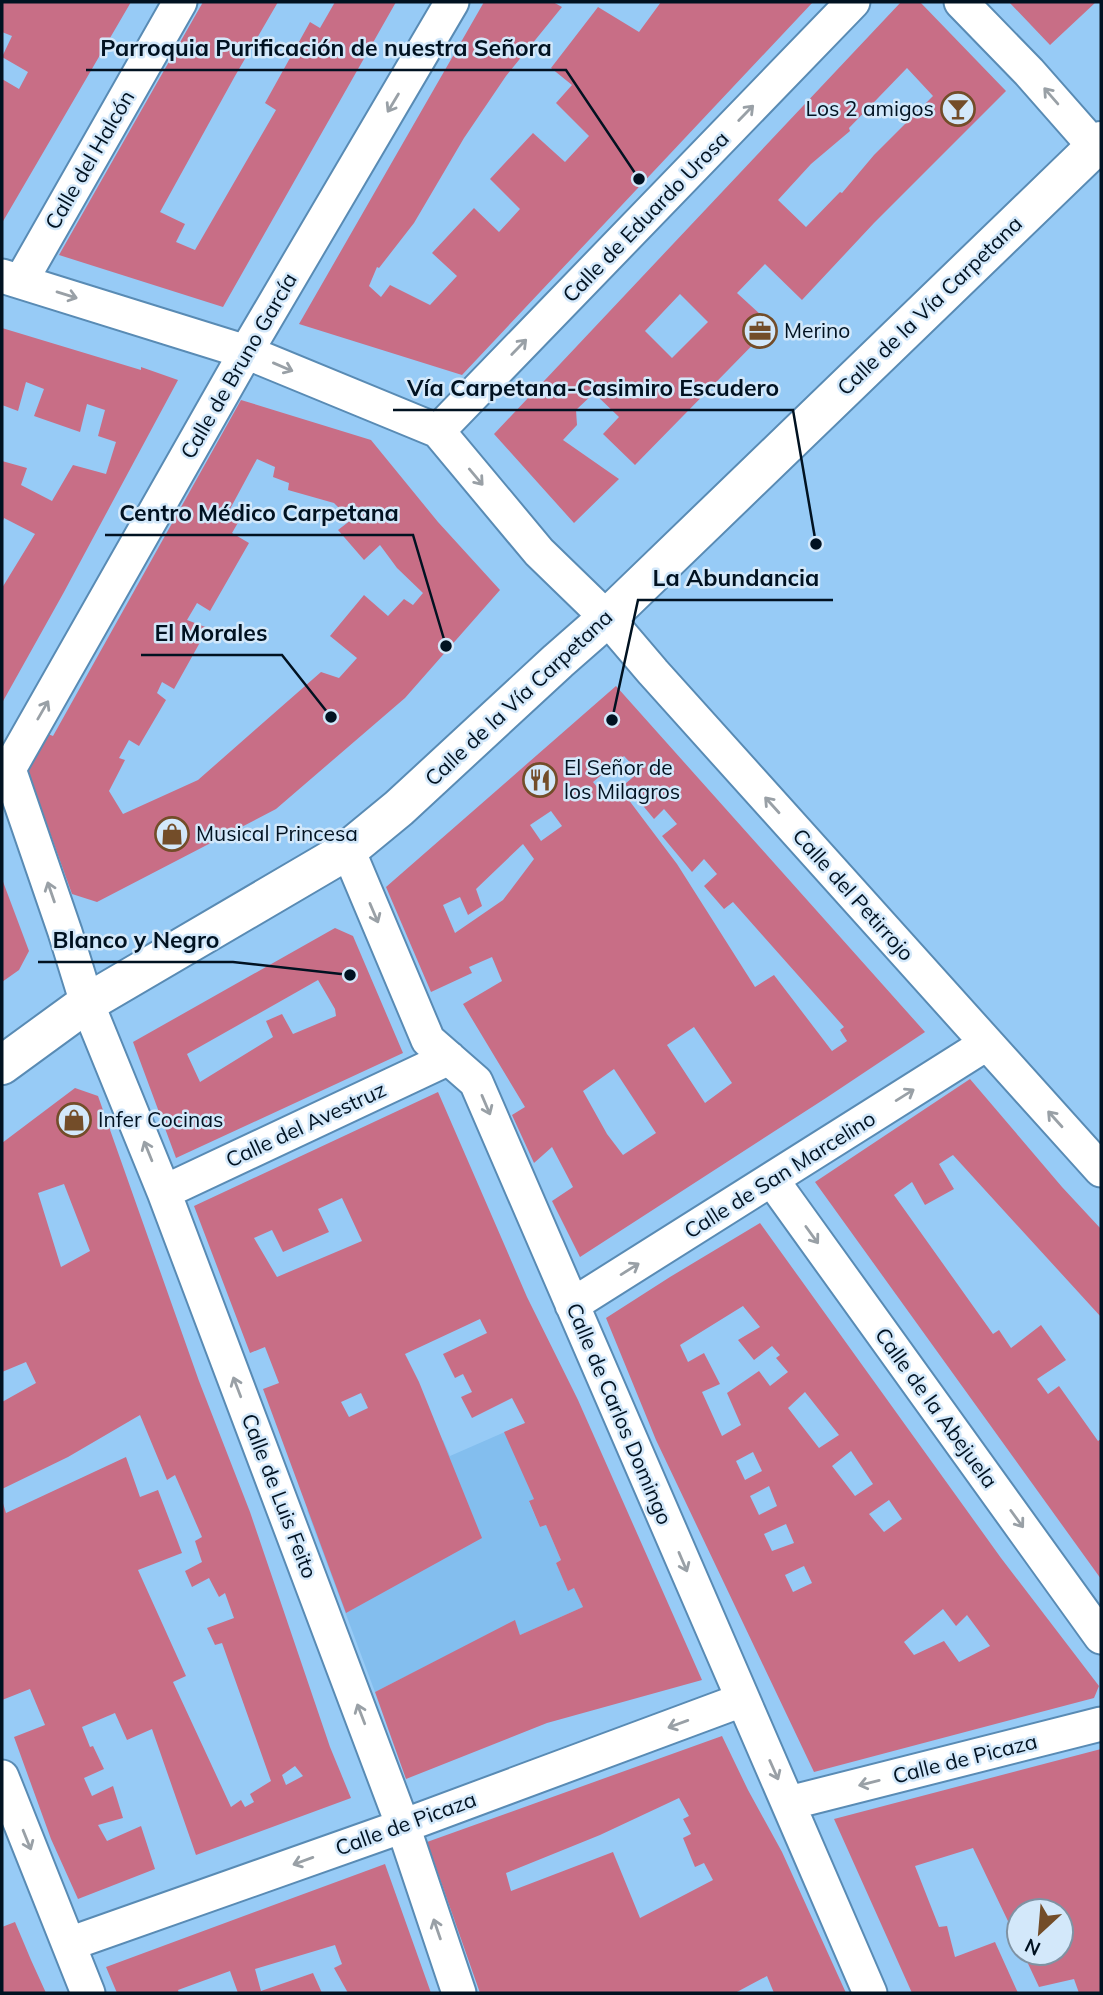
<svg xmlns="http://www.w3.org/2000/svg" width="1103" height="1995" viewBox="0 0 1103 1995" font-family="Mulish,sans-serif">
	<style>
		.built { fill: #83beee }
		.building { fill: #c86e86; fill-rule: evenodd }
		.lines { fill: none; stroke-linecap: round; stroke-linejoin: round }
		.minor-casing { stroke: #598bb4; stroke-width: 37 }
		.tertiary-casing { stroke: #598bb4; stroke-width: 42 }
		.minor { stroke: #fff; stroke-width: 33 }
		.tertiary { stroke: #fff; stroke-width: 38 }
		.oneway { stroke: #99a0a6 }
		.labels { text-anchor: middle; stroke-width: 5; stroke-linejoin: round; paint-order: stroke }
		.poi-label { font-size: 21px; fill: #011221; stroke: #d3e8fa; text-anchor: start }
		.street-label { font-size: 21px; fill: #011221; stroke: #d3e8fa }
		.leader { fill: none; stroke: #011221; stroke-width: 2.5 }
		.callout-dot { fill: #011221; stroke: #d3e8fa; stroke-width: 2.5 }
		.callout-label { font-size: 23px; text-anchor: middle; font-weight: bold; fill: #011221; stroke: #d3e8fa; stroke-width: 5; stroke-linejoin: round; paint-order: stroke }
	</style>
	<rect width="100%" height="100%" fill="#97cbf6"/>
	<path class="built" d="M578,1400L534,1499L529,1502L540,1527L546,1525L561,1560L556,1563L568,1590L574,1588L583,1607L520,1635L515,1621L375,1692L307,1510L443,1440L450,1456Z"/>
	<path class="building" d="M2,2H131L2,223V79L19,89L28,72L2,57L12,36L2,32Z
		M203,2H278L235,76L160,212L185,224L176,242L195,250L276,110L265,103L310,22L320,28L335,2H396L223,307L59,255Z
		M484,2H553L562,7L506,76L464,138L414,223L379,268L377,267L369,286L381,297L390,285L430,305L457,276L432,253L474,208L499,232L520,209L490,179L533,133L565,162L589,136L556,103L572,85L551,68L598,7L639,32L661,2H813L462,375L299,324Z
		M901,2H920L1006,91L874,223L802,300L765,264L737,293L772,325L635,465L603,434L619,417L594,393L576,410L577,425L563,440L619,479L574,523L494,434ZM907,68L933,96L874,155L842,193L840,192L806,227L778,200L811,164L850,131L849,128ZM680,294L708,322L672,358L645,331Z
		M1009,2H1096L1050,45Z
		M2,328L141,370V367L178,380L64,592L2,703V588L35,534L4,518L2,523V461L27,468L21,485L52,501L73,465L106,474L116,442L98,436L105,410L87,404L80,432L34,416L44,389L26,382L18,411L2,405Z
		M241,400L371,440L438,522L500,590L405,698L276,809L97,902L72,894L27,769L48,734L53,736ZM257,459L275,467L273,477L289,483L288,490L334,503L351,520L338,530L364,560L380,545L397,568L423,593L413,605L404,599L388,616L364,595L330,636L357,658L339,678L321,672L198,780L123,814L109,791L125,760L119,758L129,740L139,746L166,700L157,693L162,682L174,689L208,628L187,620L197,603L210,611L249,543L232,533L243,514L230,509Z
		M616,686L925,1032L826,1098L580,1257L552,1201L573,1187L552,1147L534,1163L512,1115L525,1107L463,1004L502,981L492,957L469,967L472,973L431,992L386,887ZM624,756L639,772L625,784L654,819L664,809L677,824L662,836L692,872L704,859L717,874L704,886L724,909L733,902L844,1027L840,1030L847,1041L832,1051L774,975L755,987L677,864L622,791L609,802L593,782ZM551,811L562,826L541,841L530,825ZM523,844L534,859L503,900L455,933L443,905L460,897L468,915L482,906L476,889ZM694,1027L732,1083L705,1103L667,1045ZM614,1069L656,1133L623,1155L607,1134L583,1091Z
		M2,879L29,951L19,970L2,982Z
		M335,928L353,936L403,1053L176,1158L133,1042ZM318,980L335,1009L336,1016L293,1034L282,1014L266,1021L273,1037L200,1082L187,1054Z
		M970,1079L1062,1187L1101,1229V1317L953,1155L939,1164L954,1189L925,1205L912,1182L894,1195L993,1334L999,1330L1011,1348L1041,1325L1066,1360L1037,1379L1048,1394L1059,1386L1098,1441L1101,1439V1579L815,1182Z
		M75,1088L98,1096L199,1381L250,1512L330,1747L351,1798L196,1855L152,1729L127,1740L115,1713L82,1727L90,1747L93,1746L104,1769L84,1778L92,1796L113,1786L123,1818L98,1825L107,1841L141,1826L155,1869L78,1899L51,1839L14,1737L45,1725L30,1689L2,1700V1500L6,1513L126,1457L140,1497L158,1490L182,1553L138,1570L186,1676L173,1682L231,1807L241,1800L245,1807L254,1802L250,1794L271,1781L222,1643L215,1645L207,1628L234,1618L225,1593L219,1597L209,1578L192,1587L185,1571L202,1562L195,1541L202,1537L175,1475L167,1480L140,1415L68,1457L2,1489V1402L36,1383L26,1362L2,1372V1143ZM64,1184L90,1251L61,1267L38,1193ZM295,1766L303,1776L286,1785L282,1775Z
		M438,1092L527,1297L578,1400L702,1680L547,1723L406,1779L375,1692L515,1620L520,1635L583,1607L574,1588L568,1591L556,1563L561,1560L546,1525L540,1527L529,1501L534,1499L504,1432L525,1423L512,1398L472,1418L461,1397L472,1392L463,1374L455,1378L443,1354L487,1333L480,1319L405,1354L419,1382L482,1538L346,1613L263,1389L279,1383L265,1347L250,1353L194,1206ZM342,1198L362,1241L277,1277L254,1238L272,1230L283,1252L329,1232L318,1209ZM361,1393L368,1408L349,1417L341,1402Z
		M760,1223L1001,1558L1099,1686L1094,1698L814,1772L656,1440L606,1318L670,1277ZM743,1306L760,1327L738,1340L754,1360L772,1346L780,1355L776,1358L788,1372L770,1386L759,1371L727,1393L741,1425L722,1436L702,1392L720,1384L704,1353L688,1362L680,1345ZM805,1392L839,1435L819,1448L788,1408ZM851,1451L873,1484L855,1496L832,1466ZM753,1452L762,1471L745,1480L736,1461ZM769,1486L777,1506L759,1515L750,1496ZM889,1500L902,1519L884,1532L869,1514ZM786,1524L794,1543L772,1551L764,1534ZM804,1566L812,1583L793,1592L785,1575ZM943,1609L956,1626L967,1615L990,1646L959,1662L944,1641L914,1655L904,1642Z
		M722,1736L748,1790L782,1852L846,1993H774L767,1976L735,1993H480L427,1842ZM679,1798L689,1816L683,1819L691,1834L683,1838L695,1867L704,1863L713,1880L640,1918L613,1852L511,1891L506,1873L600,1835Z
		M1101,1749V1993H1079L1074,1979L1039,1987L1023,1953H1061V1911H1019V1944L973,1848L915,1866L939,1927L947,1926L955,1957L995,1942L1018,1993H912L834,1819Z
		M385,1864L431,1993H348L334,1968L342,1964L335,1945L255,1969L261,1991L313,1973L322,1993H238L230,1971L178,1990L179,1993H117L106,1967Z
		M15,1922L31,1960L46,1993H2V1927Z"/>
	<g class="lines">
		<g class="minor-casing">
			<path id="minor" d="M961,2L1029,72L1095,147
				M2,276L246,352L438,431L539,552L607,618L653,672L1101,1170
				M21,281L180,2
				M438,431L853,2
				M2,767L9,769L65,932L87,1003L164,1192L403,1826L459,1993
				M9,769L246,352L452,2
				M348,850L428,1040L476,1082L870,1993
				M772,1180L1101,1637
				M164,1192L449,1058
				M572,1305L986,1044
				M2,1777L88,1993
				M789,1803L1101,1724
				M69,1944L403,1826L742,1700"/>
		</g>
		<g class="tertiary-casing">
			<path id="tertiary" d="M2,1065L87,1003L348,850L399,808L558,661L607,618L1101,141"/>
		</g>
		<use href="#minor" class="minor"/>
		<use href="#tertiary" class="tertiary"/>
	</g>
	<defs><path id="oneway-shaft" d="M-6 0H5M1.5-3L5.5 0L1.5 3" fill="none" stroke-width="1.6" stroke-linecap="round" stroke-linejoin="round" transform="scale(1.75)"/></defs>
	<g class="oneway">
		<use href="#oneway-shaft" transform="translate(1051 96) rotate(-131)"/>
		<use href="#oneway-shaft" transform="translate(393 103) rotate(121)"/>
		<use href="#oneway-shaft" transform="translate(746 113) rotate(-46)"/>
		<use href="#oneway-shaft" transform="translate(67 295) rotate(17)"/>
		<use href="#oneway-shaft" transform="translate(519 347) rotate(-46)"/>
		<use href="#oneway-shaft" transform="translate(283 367) rotate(23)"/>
		<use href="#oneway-shaft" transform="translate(476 477) rotate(50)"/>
		<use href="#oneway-shaft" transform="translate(43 710) rotate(-60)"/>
		<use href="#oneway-shaft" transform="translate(772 805) rotate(-132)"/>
		<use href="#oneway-shaft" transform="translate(51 892) rotate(-109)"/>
		<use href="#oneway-shaft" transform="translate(374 913) rotate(67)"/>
		<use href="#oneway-shaft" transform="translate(905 1095) rotate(-32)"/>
		<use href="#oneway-shaft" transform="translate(486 1105) rotate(67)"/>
		<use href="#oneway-shaft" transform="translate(1055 1119) rotate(-132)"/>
		<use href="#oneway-shaft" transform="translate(148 1151) rotate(-112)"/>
		<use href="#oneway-shaft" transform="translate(812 1235) rotate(54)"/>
		<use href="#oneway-shaft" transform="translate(630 1269) rotate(-32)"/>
		<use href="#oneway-shaft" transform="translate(237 1387) rotate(-111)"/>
		<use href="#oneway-shaft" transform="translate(1017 1519) rotate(54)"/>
		<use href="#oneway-shaft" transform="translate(683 1562) rotate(67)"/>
		<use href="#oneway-shaft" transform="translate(361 1714) rotate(-111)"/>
		<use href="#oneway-shaft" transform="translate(678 1724) rotate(160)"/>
		<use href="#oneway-shaft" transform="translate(774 1770) rotate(66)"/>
		<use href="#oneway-shaft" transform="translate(869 1783) rotate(166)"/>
		<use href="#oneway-shaft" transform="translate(27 1840) rotate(68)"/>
		<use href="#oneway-shaft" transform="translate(303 1861) rotate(160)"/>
		<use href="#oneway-shaft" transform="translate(437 1929) rotate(-109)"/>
	</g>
	<defs>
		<g id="bar-ring" transform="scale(1.75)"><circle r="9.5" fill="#d3e8fa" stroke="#734d29" stroke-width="1.5"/><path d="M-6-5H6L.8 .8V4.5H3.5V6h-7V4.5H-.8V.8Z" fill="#734d29"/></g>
		<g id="office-ring" transform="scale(1.75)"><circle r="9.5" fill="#d3e8fa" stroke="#734d29" stroke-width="1.5"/><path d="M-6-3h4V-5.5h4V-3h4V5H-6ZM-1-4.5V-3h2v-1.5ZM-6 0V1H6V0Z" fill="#734d29"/></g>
		<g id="restaurant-ring" transform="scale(1.75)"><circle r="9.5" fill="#d3e8fa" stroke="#734d29" stroke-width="1.5"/><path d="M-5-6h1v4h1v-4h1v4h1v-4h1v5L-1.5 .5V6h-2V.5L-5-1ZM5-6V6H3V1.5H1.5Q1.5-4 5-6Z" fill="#734d29"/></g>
		<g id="shop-ring" transform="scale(1.75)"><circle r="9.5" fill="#d3e8fa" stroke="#734d29" stroke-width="1.5"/><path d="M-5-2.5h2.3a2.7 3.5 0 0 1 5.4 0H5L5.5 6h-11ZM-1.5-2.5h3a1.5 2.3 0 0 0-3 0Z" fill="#734d29"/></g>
	</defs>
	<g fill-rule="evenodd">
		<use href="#bar-ring" x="958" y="109"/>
		<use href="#office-ring" x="760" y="331"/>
		<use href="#restaurant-ring" x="540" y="780"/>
		<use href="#shop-ring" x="172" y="834"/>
		<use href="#shop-ring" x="74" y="1120"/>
	</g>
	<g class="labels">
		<g class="poi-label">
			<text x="934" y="116" text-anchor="end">Los 2 amigos</text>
			<text x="784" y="338">Merino</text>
			<text x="564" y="775">El Señor de<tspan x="564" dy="24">los Milagros</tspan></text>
			<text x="196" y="841">Musical Princesa</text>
			<text x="98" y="1127">Infer Cocinas</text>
		</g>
		<g class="street-label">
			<text transform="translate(90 160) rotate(-60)" y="7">Calle del Halcón</text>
			<text transform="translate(646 217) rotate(-46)" y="7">Calle de Eduardo Urosa</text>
			<text transform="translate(930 306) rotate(-44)" y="7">Calle de la Vía Carpetana</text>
			<text transform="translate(239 366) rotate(-60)" y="7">Calle de Bruno García</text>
			<text transform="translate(519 698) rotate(-43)" y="7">Calle de la Vía Carpetana</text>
			<text transform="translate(853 895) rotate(48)" y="7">Calle del Petirrojo</text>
			<text transform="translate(306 1125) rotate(-25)" y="7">Calle del Avestruz</text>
			<text transform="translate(780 1175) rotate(-32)" y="7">Calle de San Marcelino</text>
			<text transform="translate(936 1408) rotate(54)" y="7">Calle de la Abejuela</text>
			<text transform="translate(619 1414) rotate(67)" y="7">Calle de Carlos Domingo</text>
			<text transform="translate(279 1496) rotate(69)" y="7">Calle de Luis Feito</text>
			<text transform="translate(965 1759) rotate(-14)" y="7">Calle de Picaza</text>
			<text transform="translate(406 1824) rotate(-20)" y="7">Calle de Picaza</text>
		</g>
	</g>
	<path class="leader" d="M639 179L566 70H86M816 544L793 410H393M446 646L413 535H105M612 720L638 600H833M331 717L282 655H141M350 975L233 962H38"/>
	<g class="callout-dot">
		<circle cx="639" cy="179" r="7"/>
		<circle cx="816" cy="544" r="7"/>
		<circle cx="446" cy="646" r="7"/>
		<circle cx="612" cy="720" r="7"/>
		<circle cx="331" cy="717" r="7"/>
		<circle cx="350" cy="975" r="7"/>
	</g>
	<g class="callout-label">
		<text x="326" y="56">Parroquia Purificación de nuestra Señora</text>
		<text x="593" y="396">Vía Carpetana-Casimiro Escudero</text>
		<text x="259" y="521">Centro Médico Carpetana</text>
		<text x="736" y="586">La Abundancia</text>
		<text x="211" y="641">El Morales</text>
		<text x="136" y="948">Blanco y Negro</text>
	</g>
	<rect width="1103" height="1995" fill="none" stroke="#011221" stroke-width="7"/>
	<g transform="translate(1040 1932) rotate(206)"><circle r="33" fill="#d3e8fa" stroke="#7f92a3" stroke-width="2"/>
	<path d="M0-5L12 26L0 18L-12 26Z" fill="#734d29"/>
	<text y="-10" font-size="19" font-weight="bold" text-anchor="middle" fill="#011221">N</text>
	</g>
</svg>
